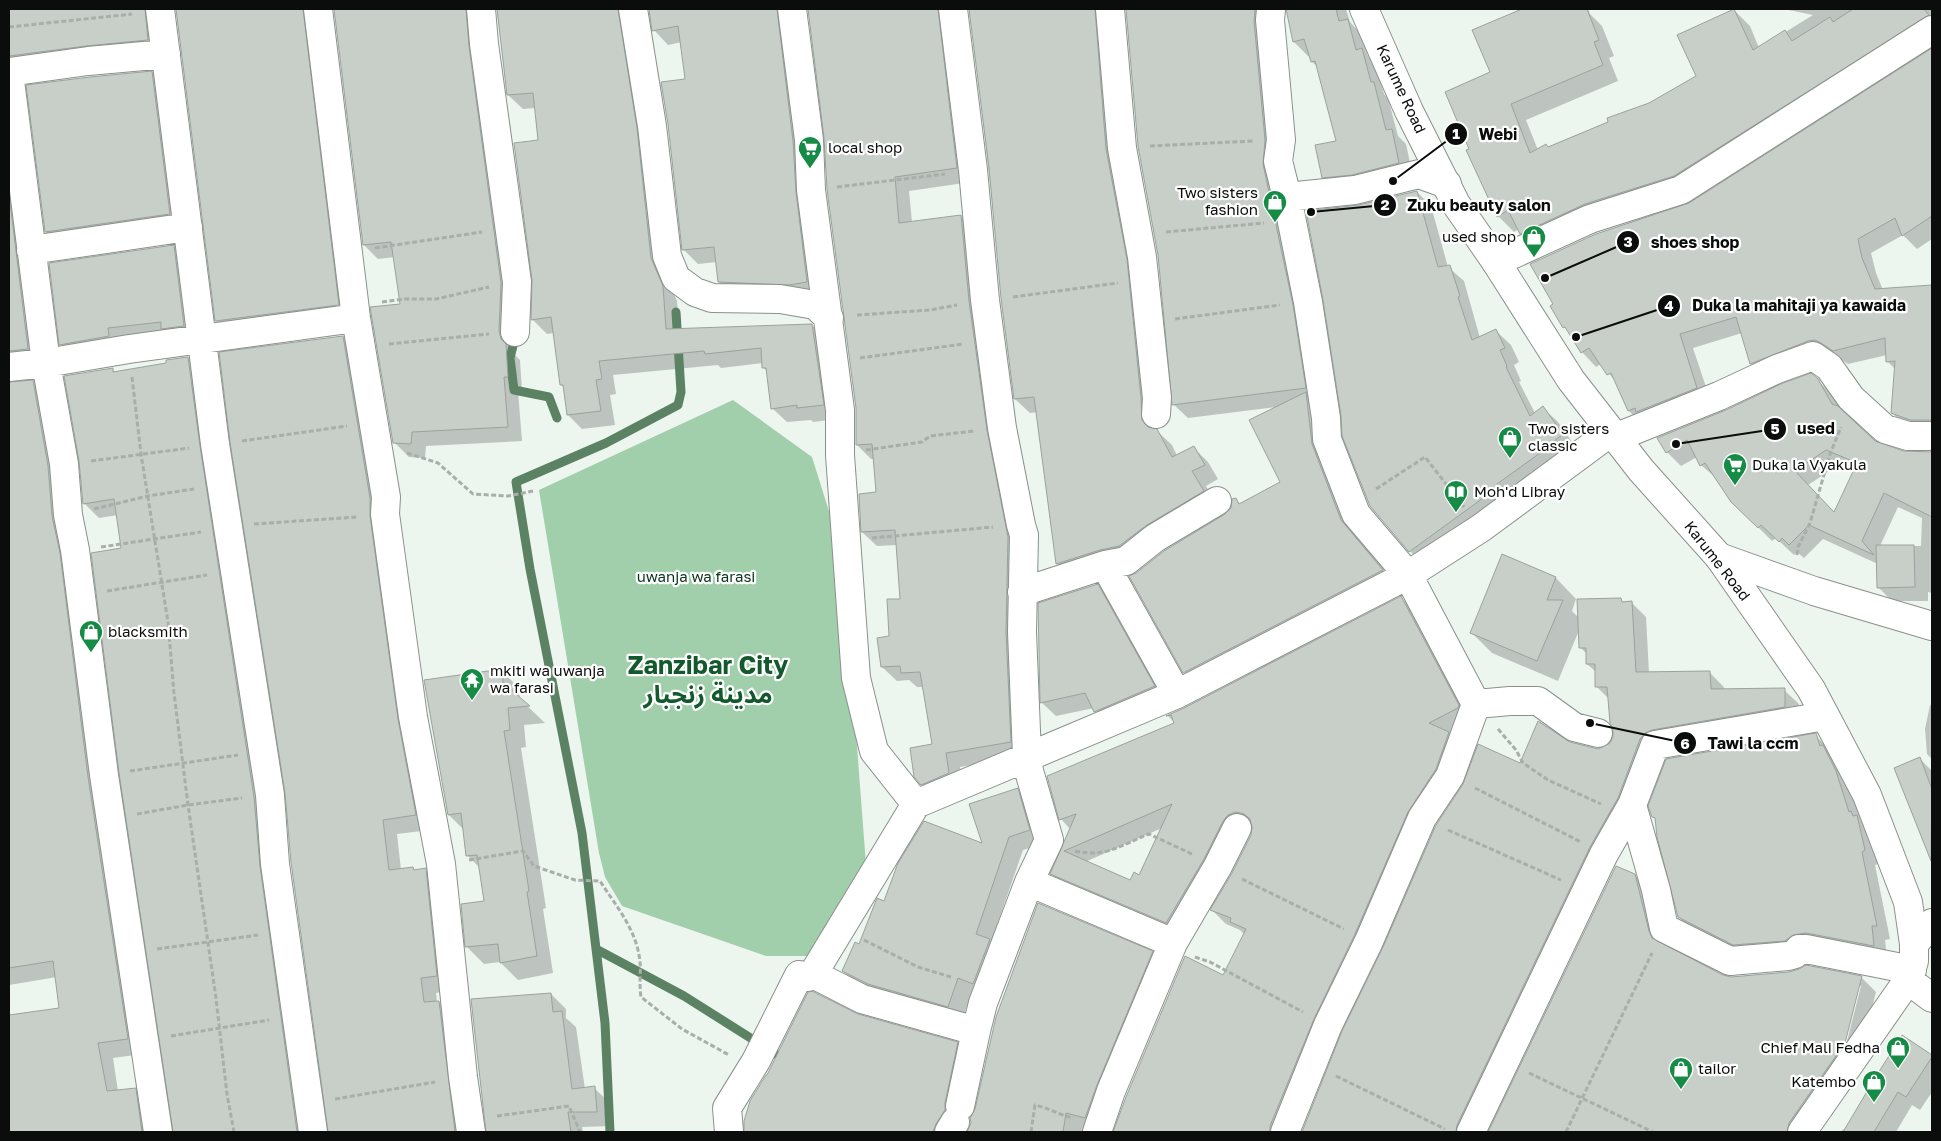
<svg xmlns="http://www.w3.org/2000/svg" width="1941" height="1141" viewBox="0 0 1941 1141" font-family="'Golos Text','Noto Sans Arabic',sans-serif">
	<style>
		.green { fill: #a1ceab }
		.shadow { fill: #0003; fill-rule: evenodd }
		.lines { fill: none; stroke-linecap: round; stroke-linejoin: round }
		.stream { stroke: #5a8263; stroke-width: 9 }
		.building { fill: #c8cfc9; stroke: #9ba29c; fill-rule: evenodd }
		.street-casing { stroke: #8a918c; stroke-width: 30 }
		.secondary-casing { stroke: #8a918c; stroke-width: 30 }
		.primary-casing { stroke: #8a918c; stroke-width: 30 }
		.path { stroke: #a8aeaa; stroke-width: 3; stroke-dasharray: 5 2.5; stroke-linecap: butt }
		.street { stroke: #fff; stroke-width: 28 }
		.secondary { stroke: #fff; stroke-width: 28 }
		.primary { stroke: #fff; stroke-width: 28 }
		.labels { text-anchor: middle; stroke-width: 4.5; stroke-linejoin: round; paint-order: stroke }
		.street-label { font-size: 15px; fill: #0a0d0b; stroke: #fff }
		.poi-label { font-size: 15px; fill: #0a0d0b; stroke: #fff; text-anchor: start }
		.park-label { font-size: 15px; fill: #0a361a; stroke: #fff }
		.town-label { font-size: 25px; font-weight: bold; fill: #13592d; stroke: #fff }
		.leader { fill: none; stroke: #0a0d0b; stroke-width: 2 }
		.callout-dot { fill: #0a0d0b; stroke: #fff; stroke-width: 2 }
		.mark-label { font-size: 15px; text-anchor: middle; font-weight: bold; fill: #fff }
		.callout-label { font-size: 16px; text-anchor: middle; font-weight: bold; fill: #0a0d0b; stroke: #fff; stroke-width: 4.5; stroke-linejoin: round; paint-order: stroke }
	</style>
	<rect width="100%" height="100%" fill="#edf5ef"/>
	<path class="green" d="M733,400L812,457L832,521L857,746L866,865L810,956H766L622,906L605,877L599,853L539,490Z"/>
	<path class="shadow" d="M9,9H170L162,54L9,81Z
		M177,9H328L352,319L231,335L216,321Z
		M335,9H491L515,298L513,347L515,355L520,360L522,391H518L522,441L426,446L425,458L409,457L394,442L401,306L395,257L378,259L364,245Z
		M498,9H643L665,273L677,301L679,330L812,325L826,339L837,419L813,422L811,420L787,422L772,408L768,372L764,368L763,363L721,368L718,365L613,375L616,394L610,395L615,425L582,429L568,415L564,388L561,384L554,333L547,334L532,319L540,141L536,108L523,109L508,95Z
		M650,9H802L821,297L734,296L719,282L717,262L698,264L683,249L687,80L682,42L668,45L654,30Z
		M809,9H963L971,182L909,191L912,222L961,216L975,230L1022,552L1025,756L960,767L963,788L936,799L922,784L933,745L924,687H917L909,680L897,681L882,667L901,600L897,545L877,546L862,532L878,493L874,459H871L857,445V408Z
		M970,9H1120L1156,430L1172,445L1177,456L1194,448L1208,462L1218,479L1206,486L1217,505L1072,578L1057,564L1038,412L1030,413L1015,399Z
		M1127,9H1281L1273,14L1326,459L1355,535L1396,584L1198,686L1184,672L1131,577L1226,515L1232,509L1235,499L1241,505L1281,482L1276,407L1188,418L1173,404L1159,255L1139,146Z
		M1287,9H1346L1350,22L1362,35L1368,56L1376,64L1384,94L1388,98L1398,136L1406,144L1413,177L1337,192L1323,177L1338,142L1318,67L1312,62L1310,56H1308L1294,42Z
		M1525,9H1588L1590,14L1602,26L1614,56L1609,58L1618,81L1526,120L1538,150L1548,148L1649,104L1697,76L1734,10L1750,26L1759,48L1813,15L1784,9H1932V37L1601,220L1537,249L1519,229L1514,232L1498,216L1471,149L1491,73L1474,30Z
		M1932,50V239L1917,249L1903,235L1871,253L1876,273L1883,290L1932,287V434L1906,427L1892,413L1895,369L1887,361V355L1848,364L1837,357L1765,378L1751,364L1742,333L1693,348L1711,402L1643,425L1629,411L1617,383L1601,364L1596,367L1582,352L1690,204Z
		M152,72L166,86L183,227L60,245L46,232Z
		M9,100L42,363L9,359Z
		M1417,192L1431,206L1448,267L1464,281L1480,338L1496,331L1511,345L1519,362L1514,365L1521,381L1519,382L1535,413L1543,408L1558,422L1577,449L1424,566L1410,551L1359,206Z
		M174,246L190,262L200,341L77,360L61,344Z
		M343,337L357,352L430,830L397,834L401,870L413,868L415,871L425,870L440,884L451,990L436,993L437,1002H439L454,1017L468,1132H329Z
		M188,358L203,373L309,1132H174L123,549L118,515L99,518L84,503L112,369L116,373L167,364Z
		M1817,380L1832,394L1841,411L1874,442L1908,453H1932V593L1928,592V601H1892L1878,587V564L1823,539L1804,558L1797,552L1794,555L1776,538L1772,541L1732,501L1716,478L1701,465L1697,457L1681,466L1667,452L1659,438ZM1840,464L1855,470L1835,514L1808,485ZM1898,507L1922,518L1921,546H1880Z
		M33,381L48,396L142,1054L113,1058L118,1091L135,1089L150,1104L154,1132H9V1017L61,1009L57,977L9,985V383Z
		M1503,556L1556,578L1576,599L1572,611L1579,618L1621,599L1624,603H1632L1646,617L1649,673L1709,672L1724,687V690H1784L1799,704V721L1667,744L1475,1132H1303L1343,1032L1520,764L1565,741L1594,749H1603L1610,745L1614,738L1609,699L1597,687V673L1587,664V654L1580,647V628L1558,681L1492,653L1472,633Z
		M1097,585L1111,599L1168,700L1109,725L1094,708L1056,716L1042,703Z
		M1401,598L1416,612L1472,722L1450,734L1463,747L1288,1132H1115L1127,1097L1223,977L1245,935L1240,930L1226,924L1212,910L1233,874L1252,835L1254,827L1242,829L1181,937L1066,888L1052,874L1071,830L1061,819L1175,723L1168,716ZM1162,828L1139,876L1131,881L1085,862Z
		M501,670L518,687L520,699L545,723L524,725L526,747L521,748L546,908L543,909L553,973L518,980L500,962L484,964L467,947L486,902L481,869L468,856L464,830L449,815Z
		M1930,705L1932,706V759L1927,754L1925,729Z
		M1815,735L1829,749L1850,785L1861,821L1870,830L1878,864L1875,865L1890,939L1885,940L1887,958H1748L1693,931L1679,917L1656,820L1653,816Z
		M1920,759L1932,771V847L1923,838Z
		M1017,790L1031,804L1043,844L1023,850L991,942L1004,954L987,997L972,991L962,1020L857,985L843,971L885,903L984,845Z
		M1616,868L1635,875L1649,890L1662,945L1723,976L1731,978L1861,977L1876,992L1859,1058L1807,1132H1490ZM1858,986H1861L1845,1049H1842Z
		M1152,952L1166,967L1099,1132H968Z
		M551,994L566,1009V1018L576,1027L585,1089L594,1088L609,1102L611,1126L582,1127L583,1132H487Z
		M857,1015L957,1043L971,1058L954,1132H745V1121Z
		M1903,1037L1932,1057V1092L1920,1110L1912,1105L1896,1132H1841L1843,1129L1845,1131Z"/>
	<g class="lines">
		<path class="stream" d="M516,334L510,358L514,390L549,397L557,418
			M596,949L684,996L779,1056L788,1059
			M610,1132L605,1023L582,833L530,569L516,482L606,443L678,405L681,392L676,312"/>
	</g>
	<path class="building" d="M9,9H145L148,40L86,46L9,56Z
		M176,9H303L339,305L215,321Z
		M334,9H466L469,46L501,283L499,331L501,339L506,344L508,377H504L508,427L412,432L411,444L393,443L370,307L400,304L391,242L363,245Z
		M497,9H618L637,128L651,258L663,286L666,329L812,324L824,405L797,408V405L771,409L766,368H762L761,348L705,354L704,351L599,361L602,379L596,380L601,411L567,415L563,385H560L551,317L531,320L532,280L514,143L538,140L533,93L507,95Z
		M649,9H777L793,141L796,192L807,282L789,285L718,282L714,247L682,250L668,124L661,82L685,79L678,26L652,31Z
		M808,9H938L957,168L895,177L899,223L961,215L969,301L987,430L1008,537L1006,632L1011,742L946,753L949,773L921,785L914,777L910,748L932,744L920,672L901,673L900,666L881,667L877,638L889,636L887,599H900L895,530L861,532L859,494L876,492L872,444L856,445V408L827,189L824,138Z
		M969,9H1095L1106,149L1127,259L1141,398L1142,420L1148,427L1157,429L1172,457L1194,446L1205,465L1192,471L1204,491L1147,525L1119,546L1100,550L1056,564L1034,397L1014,399L1001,298L989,168Z
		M1126,9H1255L1254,21L1265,140L1263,164L1293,305L1306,388L1172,405L1158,255L1138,146Z
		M1286,9H1336L1339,21L1348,19L1356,50L1362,48L1371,82H1374L1386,130L1392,129L1399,163L1352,175L1322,178L1315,145L1336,141L1315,61L1311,62L1304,39L1293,42Z
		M1522,9H1587L1599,40L1594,42L1603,65L1511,104L1530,153L1546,144L1548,147L1608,122L1607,118L1649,103L1696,76L1677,35L1734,9L1753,50L1785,30L1792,41L1830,17L1833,22L1853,9H1924L1929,15L1674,176L1585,204L1520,234L1508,210L1497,217L1466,150L1469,149L1445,92L1490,72L1472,30Z
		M1932,48V216L1902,236L1895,218L1858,239L1862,258L1875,289L1932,285V420H1910L1891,413L1895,361L1886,362L1885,338L1833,351L1821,343L1815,340L1808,341L1750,364L1736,317L1680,334L1697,388L1636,412L1635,408L1628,411L1611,373L1607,375L1589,348L1581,353L1565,327L1563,328L1550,306L1553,304L1530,264L1596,234L1689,203Z
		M152,71L170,214L45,232L26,85L90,77Z
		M1417,191L1438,267L1450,265L1460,296L1458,297L1472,340L1496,329L1505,348L1500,350L1507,366L1506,367L1530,416L1543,406L1563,434L1553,442L1554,443L1497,484L1498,486L1479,501L1409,552L1370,506L1342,436L1341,416L1323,300L1306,211L1359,205Z
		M9,194L28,349L9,351Z
		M174,245L184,326L161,329V322L108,328L109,336L59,345L49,263Z
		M343,336L370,498V516L398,719L416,815L383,820L389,870L413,867L414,870L426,868L437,976L421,978L424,1002L439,1001L455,1132H328L291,862L285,793L230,442L219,352Z
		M188,357L200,446L254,797L260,866L297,1132H173L119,773L91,553L121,548L114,499L83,504L79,461L64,376L113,368V372L166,363V360Z
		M1811,373L1818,379L1832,404L1838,406L1875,441L1904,451L1932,452V517L1884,493L1862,541L1874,555L1809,525L1789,545L1782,538L1779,542L1761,525L1758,528L1731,502L1705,463L1700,466L1687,440L1666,453L1657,438L1726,410L1783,383ZM1826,450L1857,463L1834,512L1795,471Z
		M33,380L48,466L52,516L60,553L88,777L128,1039L98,1043L107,1091L136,1088L142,1132H9V1015L59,1008L53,961L9,968V382Z
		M1306,392L1312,444L1341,520L1383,570L1183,673L1129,576L1136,573L1164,551L1225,514L1231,508L1232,499L1236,498L1239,504L1280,482L1249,420Z
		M1876,545H1914L1915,587L1877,588Z
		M1502,554L1556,577L1547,600H1563L1537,661L1470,633Z
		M1098,584L1155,686L1094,712L1085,693L1040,703L1038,603Z
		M1401,596L1459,705L1458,708L1429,723L1449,732L1436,769L1408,812L1355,934L1314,1019L1270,1126V1132H1113L1126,1097L1185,956L1223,975L1246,929L1230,922L1231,918L1210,910L1232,873L1251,835L1252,827L1250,819L1244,814L1236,812L1228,815L1223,821L1204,859L1166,923L1050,874L1076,814L1059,820L1047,776L1174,723L1171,715L1166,716L1184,708ZM1172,804L1139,875L1134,872L1130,880L1064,851Z
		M1621,598L1622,602L1632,601L1636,672L1710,671L1711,689L1785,688V707L1652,730L1645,733L1640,739L1618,798L1590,847L1457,1125L1456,1132H1302L1342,1031L1383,947L1436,825L1463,784L1478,744L1520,763L1538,721L1570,742L1598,749L1610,743L1613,737V729L1610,723L1607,687H1595V664H1586V648H1579L1577,599Z
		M502,669L503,683L530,706L508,708L510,730L504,731L529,891L527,892L537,956L500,963L498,944L465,947L461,904L484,901L477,855L466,856L461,813L448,815L424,680Z
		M1816,733L1820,746L1823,745L1836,771L1849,812L1851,811L1853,816L1857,815L1865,850L1862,852L1877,926H1872L1874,946L1806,933L1793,935L1785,941L1733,945L1678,917L1657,837L1655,818L1652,817L1648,806L1666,759Z
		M1920,757L1932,789L1931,861L1894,768Z
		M1018,788L1030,830L1009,837L976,934L990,939L973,984L958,978L948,1007L868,984L842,971L855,942L859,944L877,898L884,901L898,863L924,821L982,843L969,804Z
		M1616,866L1635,874L1649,931L1652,938L1723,975L1731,977L1789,972L1799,969L1806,965L1862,976L1845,1043L1789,1123L1787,1132H1488Z
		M1038,903L1153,951L1097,1085L1085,1118L1066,1113L1063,1132H967L971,1123L970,1118L975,1109L996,1017Z
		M812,991L858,1014L958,1042L945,1103V1110L936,1124L933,1132H744V1121L750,1101L766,1075H767L808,992Z
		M551,993L553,1012L562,1011L572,1089L595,1086L597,1112H568L571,1132H486L471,999Z
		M1902,1035L1932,1055V1057L1906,1097L1898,1092L1874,1132H1843L1875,1078Z"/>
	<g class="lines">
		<g class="street-casing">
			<path id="street" d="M160,9L215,444L270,795L275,864L313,1132
				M318,9L356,318L386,497L385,514L413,717L441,864L463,1077L471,1132
				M481,9L484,44L517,282L515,332
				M633,9L652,126L667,256L676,278L695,292L712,298L780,299L815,305L829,318
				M792,9L809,140L811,190L840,410V455L856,678L874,751L916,804
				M953,9L973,170L985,300L1002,428L1021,525L1024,535L1022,632L1027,756L1029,771L1049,840L1029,882L1173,943L1218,866L1237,828
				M1110,9L1122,148L1142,257L1157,398L1156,414
				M1271,9L1270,20L1281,140L1278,161L1287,197L1308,302L1326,418L1327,439L1356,514L1408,575L1476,704L1450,776L1422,818L1369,941L1328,1025L1285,1132
				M9,72L88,61L166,54
				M9,73L46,363L64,464L68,515L75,550L104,775L158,1132
				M1287,197L1355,190L1419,174L1447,184
				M31,250L188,227
				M1496,262L1590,219L1681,190L1932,30
				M9,367L46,363L129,349L356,318
				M1617,439L1622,435L1719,396L1777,369L1813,356L1829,367L1851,398L1885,429L1908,436H1932
				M1105,565L1177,694
				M1022,592L1105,565L1126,561L1155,538L1217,501
				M1476,704L1510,701H1538L1574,727L1598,733
				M1632,805L1656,890L1664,928L1730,961L1788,956L1795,954L1799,949H1806L1912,970
				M813,974L862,999L976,1031L960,1106
				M1908,980L1932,998
				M976,1031L983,1003L1029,882
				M729,1132L727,1108L756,1061L799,975L808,977L813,974L916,804L1177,694L1408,575L1481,528L1611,432
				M949,1132L955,1122
				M1097,1132L1111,1091L1173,943
				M1471,1132L1604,854L1632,805L1655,745L1825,716"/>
		</g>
		<g class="secondary-casing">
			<path id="secondary" d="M1719,557L1814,591L1932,626
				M1914,944L1932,923"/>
		</g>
		<g class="primary-casing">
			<path id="primary" d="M1364,9L1409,111L1456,204L1496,262L1571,380L1641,470L1719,557L1811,689L1867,795L1908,902L1914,944V961L1908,980L1802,1132"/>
		</g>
		<path class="path" d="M9,27L132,14
			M1150,146L1253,141
			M837,187L945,174
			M1166,232L1264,223
			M375,248L482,232
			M1013,297L1118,283
			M382,302L404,299H436L489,287
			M857,315L930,310L957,305
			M1175,319L1280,305
			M389,344L489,334
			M860,358L963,344
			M132,377L141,454L168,622L174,693L188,805L216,998L227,1094L234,1132
			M242,441L347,426
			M866,450L922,442L930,436L974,431
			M407,453L438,463L473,494L508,496L533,491
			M91,461L189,448
			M1376,489L1425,457L1464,507
			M94,509L148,496L194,489
			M254,524L357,517
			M872,538L993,527
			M101,547L201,532
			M1797,555L1798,547L1810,523L1830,454L1841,427
			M107,591L207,575
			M1498,729L1516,750L1523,763L1548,780L1601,804
			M130,771L238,755
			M1475,788L1581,842
			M137,814L188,805L242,798
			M1448,830L1561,880
			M1075,851C1106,858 1121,845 1149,834L1194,855
			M469,860L523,851L534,866L575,880L600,881C616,906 637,930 640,962C641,973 639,985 641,997L682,1029L729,1055
			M1242,879L1344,929
			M864,940L918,967L951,977
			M157,949L258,935
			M1195,957L1210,962L1303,1012
			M171,1036L269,1020
			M1529,1073L1653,1132
			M1336,1076L1445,1129
			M335,1099L435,1082
			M497,1116L569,1106L580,1132
			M1031,1132L1035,1105C1049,1108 1059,1115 1073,1118
			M1566,1132L1652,953"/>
		<use href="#street" class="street"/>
		<use href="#secondary" class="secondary"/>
		<use href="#primary" class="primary"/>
	</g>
	<defs>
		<g id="supermarket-pin" transform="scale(1.25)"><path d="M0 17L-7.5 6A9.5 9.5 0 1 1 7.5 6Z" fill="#158b45" stroke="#fff"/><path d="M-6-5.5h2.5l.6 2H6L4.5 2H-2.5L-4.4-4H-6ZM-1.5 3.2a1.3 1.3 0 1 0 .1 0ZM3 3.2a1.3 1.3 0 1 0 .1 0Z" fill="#fff"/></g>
		<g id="shop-pin" transform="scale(1.25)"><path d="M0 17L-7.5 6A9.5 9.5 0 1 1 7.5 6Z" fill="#158b45" stroke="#fff"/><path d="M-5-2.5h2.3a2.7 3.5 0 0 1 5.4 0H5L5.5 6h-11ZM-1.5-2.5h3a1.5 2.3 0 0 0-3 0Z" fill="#fff"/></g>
		<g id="library-pin" transform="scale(1.25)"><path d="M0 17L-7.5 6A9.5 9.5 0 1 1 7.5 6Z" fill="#158b45" stroke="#fff"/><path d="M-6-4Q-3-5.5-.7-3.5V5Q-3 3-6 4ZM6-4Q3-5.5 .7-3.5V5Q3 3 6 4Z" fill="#fff"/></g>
		<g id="temple-pin" transform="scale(1.25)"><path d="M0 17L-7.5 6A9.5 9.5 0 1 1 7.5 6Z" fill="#158b45" stroke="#fff"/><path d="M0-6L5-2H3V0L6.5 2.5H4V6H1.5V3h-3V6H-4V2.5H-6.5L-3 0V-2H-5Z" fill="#fff"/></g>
	</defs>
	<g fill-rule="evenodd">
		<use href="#supermarket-pin" x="810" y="148"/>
		<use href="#shop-pin" x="1275" y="202"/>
		<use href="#shop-pin" x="1534" y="237"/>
		<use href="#shop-pin" x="1510" y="438"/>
		<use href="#supermarket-pin" x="1735" y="465"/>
		<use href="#library-pin" x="1456" y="492"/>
		<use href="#shop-pin" x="91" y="632"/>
		<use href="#temple-pin" x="472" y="680"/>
		<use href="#shop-pin" x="1898" y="1048"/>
		<use href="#shop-pin" x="1681" y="1069"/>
		<use href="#shop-pin" x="1874" y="1082"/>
	</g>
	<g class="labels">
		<g class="street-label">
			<text transform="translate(1401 89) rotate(65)" y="5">Karume Road</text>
			<text transform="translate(1717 561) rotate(52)" y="5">Karume Road</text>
		</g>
		<g class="poi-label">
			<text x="828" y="153">local shop</text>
			<text x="1258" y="198" text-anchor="end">Two sisters<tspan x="1258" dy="17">fashion</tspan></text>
			<text x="1516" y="242" text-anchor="end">used shop</text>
			<text x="1528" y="434">Two sisters<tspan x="1528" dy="17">classic</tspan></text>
			<text x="1752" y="470">Duka la Vyakula</text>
			<text x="1474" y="497">Moh'd Libray</text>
			<text x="108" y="637">blacksmith</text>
			<text x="490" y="676">mkiti wa uwanja<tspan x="490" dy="17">wa farasi</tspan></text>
			<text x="1880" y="1053" text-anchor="end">Chief Mali Fedha</text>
			<text x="1698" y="1074">tailor</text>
			<text x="1856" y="1087" text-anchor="end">Katembo</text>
		</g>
		<g class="park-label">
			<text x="696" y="582">uwanja wa farasi</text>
		</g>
		<g class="town-label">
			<text x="708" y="674">Zanzibar City<tspan x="708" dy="29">مدينة زنجبار</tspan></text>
		</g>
	</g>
	<path class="leader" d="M1393 181L1456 134M1311 212L1385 205M1545 278L1628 242M1576 337L1669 306M1676 444L1775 429M1590 723L1685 743"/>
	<g class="callout-dot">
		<circle cx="1393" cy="181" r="5"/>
		<circle cx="1311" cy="212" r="5"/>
		<circle cx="1545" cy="278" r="5"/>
		<circle cx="1576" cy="337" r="5"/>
		<circle cx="1676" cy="444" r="5"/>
		<circle cx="1590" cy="723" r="5"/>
		<circle cx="1456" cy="134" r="12"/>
		<circle cx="1385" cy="205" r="12"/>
		<circle cx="1628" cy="242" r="12"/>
		<circle cx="1669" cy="306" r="12"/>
		<circle cx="1775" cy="429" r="12"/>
		<circle cx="1685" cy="743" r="12"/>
	</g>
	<g class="mark-label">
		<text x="1456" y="139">1</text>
		<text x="1385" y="210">2</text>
		<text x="1628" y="247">3</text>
		<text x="1669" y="311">4</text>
		<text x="1775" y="434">5</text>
		<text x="1685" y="749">6</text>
	</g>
	<g class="callout-label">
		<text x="1498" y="140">Webi</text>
		<text x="1479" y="211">Zuku beauty salon</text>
		<text x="1695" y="248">shoes shop</text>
		<text x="1799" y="311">Duka la mahitaji ya kawaida</text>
		<text x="1816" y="434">used</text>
		<text x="1753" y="749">Tawi la ccm</text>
	</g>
	<rect width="1941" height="1141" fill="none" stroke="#0a0d0b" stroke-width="20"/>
</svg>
